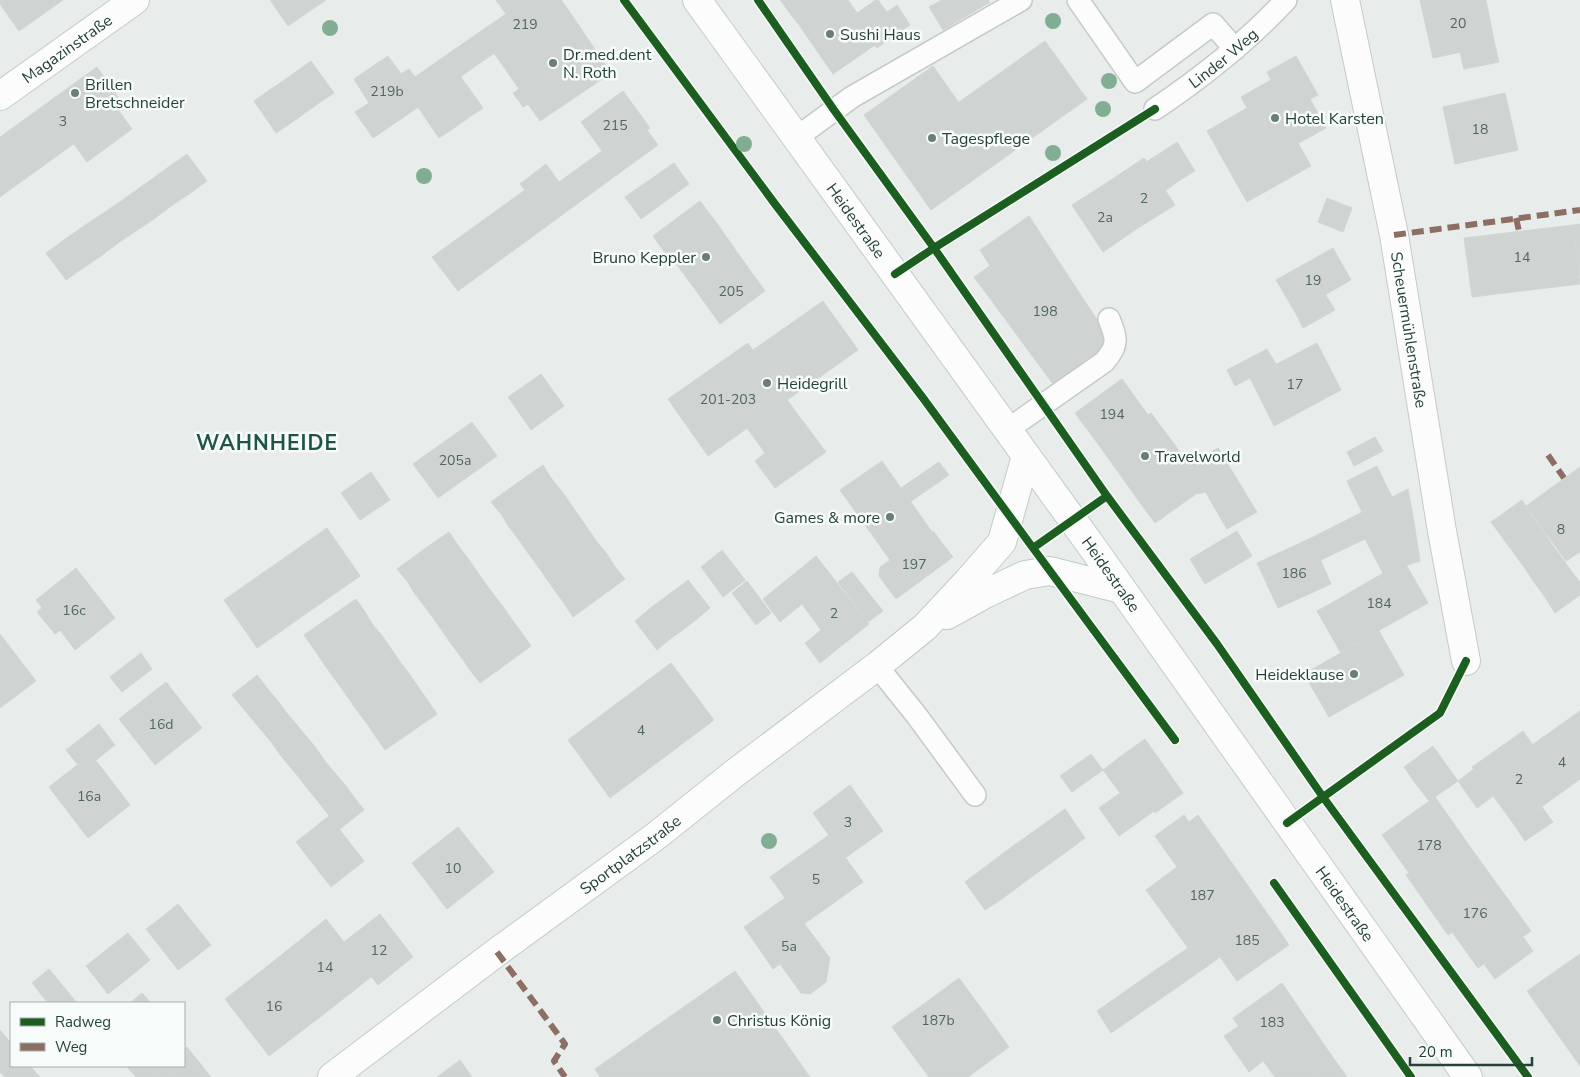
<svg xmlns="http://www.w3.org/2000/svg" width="1580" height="1077" viewBox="0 0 1580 1077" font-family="'Nunito Sans',sans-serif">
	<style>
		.building { fill: #cfd4d2; stroke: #d1d6d4 }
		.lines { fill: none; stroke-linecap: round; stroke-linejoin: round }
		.service-casing { stroke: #c5cac8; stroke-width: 24 }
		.minor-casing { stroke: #c5cac8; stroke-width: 30 }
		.secondary-casing { stroke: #c3cbc8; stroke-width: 30 }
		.service { stroke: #fcfcfc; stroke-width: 21 }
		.minor { stroke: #fcfcfc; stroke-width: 28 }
		.secondary { stroke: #fcfcfc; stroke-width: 28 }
		.quiet { stroke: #8d6e63; stroke-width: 6; stroke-dasharray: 12 6; stroke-linecap: butt }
		.cycleway-casing { stroke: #f7fbf9; stroke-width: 11 }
		.cycleway { stroke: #1b5e20; stroke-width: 8 }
		.tree { fill: #81ae93 }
		.poi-dot { fill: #697e78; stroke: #f7fbf9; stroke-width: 2 }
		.labels { text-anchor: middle; stroke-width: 5; stroke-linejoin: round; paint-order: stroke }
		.number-label { font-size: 14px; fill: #506761 }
		.poi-label { font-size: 16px; fill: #24423a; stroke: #f7fbf9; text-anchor: start }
		.street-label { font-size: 16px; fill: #24423a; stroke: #f7fbf9 }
		.district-label { font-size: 21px; font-weight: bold; letter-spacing: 1px; fill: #1f5548; stroke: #f7fbf9 }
	</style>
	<rect width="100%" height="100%" fill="#e8edeb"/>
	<path class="building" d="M0,0H27L39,17L19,31L0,4Z
		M27,0H63L39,17Z
		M270,0H326L288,26Z
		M496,0H561L565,5L521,35Z
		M780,0H834L799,25Z
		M834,0H848L878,43L833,74L799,25Z
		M876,0H878L887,12L897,5L910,25L877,48L875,45L878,43L857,13Z
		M942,0H988L990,2L943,30L929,7Z
		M1420,0H1486L1495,45L1433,58Z
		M565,5L611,73L540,121L528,104L523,107L513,93L519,89L494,53Z
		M506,14L521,35L470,70L455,49Z
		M1045,41L1087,99L1000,161L959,102Z
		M1495,45L1499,62L1464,69L1460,52Z
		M455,49L470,70L423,104L401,74L409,69L415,77Z
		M388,56L423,104L373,138L355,112L369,103L354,79Z
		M1296,56L1318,95L1310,99L1326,128L1234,179L1207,131L1247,108L1241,97L1271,80L1267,72Z
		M311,61L334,93L319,103L297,71Z
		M933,66L1000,161L931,210L864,115Z
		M97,67L125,107L36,171L7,132Z
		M297,71L319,103L305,113L283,81Z
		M461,77L483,108L468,118L447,87Z
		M283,81L305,113L291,123L268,91Z
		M447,87L468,118L454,128L432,97Z
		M268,91L291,123L276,133L254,101Z
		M623,91L650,128L608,159L581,122Z
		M1505,93L1518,150L1455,164L1443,107Z
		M432,97L454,128L439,138L418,107Z
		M119,111L132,129L87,162L74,144Z
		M647,130L658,145L618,174L608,159Z
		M7,132L36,171L0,197V137Z
		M1177,142L1195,171L1180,180L1162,152Z
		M1298,143L1311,166L1247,202L1234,179Z
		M602,151L618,174L458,291L432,257L525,190L520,184L546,164L559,182Z
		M1162,152L1180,180L1165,191L1146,162Z
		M187,154L207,181L189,194L170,166Z
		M1144,158L1175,205L1138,228L1108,182Z
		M674,163L689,184L641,219L625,197Z
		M170,166L189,194L171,206L152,179Z
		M152,179L171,206L154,219L135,191Z
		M1108,182L1138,228L1103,252L1072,205Z
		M135,191L154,219L136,231L117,204Z
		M1327,198L1352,208L1343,232L1318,222Z
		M700,201L716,222L668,257L653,236Z
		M117,204L136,231L118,243L99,216Z
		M99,216L118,243L101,256L81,228Z
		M1029,216L1113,344L1053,384L974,277L990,266L980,250Z
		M716,222L742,259L697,292L670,255Z
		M1580,224V276L1573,225Z
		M1573,225L1580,284L1472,297L1464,238Z
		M81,228L101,256L83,268L64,240Z
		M64,240L83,268L66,280L46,253Z
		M1333,248L1351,280L1295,312L1276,280Z
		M742,259L765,291L720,324L697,292Z
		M1325,294L1335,310L1303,328L1295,312Z
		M823,301L858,350L787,400L753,350Z
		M748,343L787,400L708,456L668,399Z
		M1317,343L1341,390L1274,426L1250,378Z
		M1267,349L1276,364L1235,386L1227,370Z
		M541,374L564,406L531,430L508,397Z
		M1122,379L1148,415L1101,448L1075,413Z
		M787,400L826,452L775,488L755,461L765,453L747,428Z
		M1151,413L1189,464L1138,500L1101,448Z
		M472,422L497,456L438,498L413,464Z
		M1375,437L1383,451L1354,466L1347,452Z
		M1218,448L1257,512L1227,529L1189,464Z
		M882,461L932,532L890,560L840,490Z
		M939,462L949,475L910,502L901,488Z
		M1189,464L1206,492L1196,494L1155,523L1138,500Z
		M543,465L551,478L526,496L517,483Z
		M1377,466L1384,481L1354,496L1347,481Z
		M1580,467V552L1566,561L1526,506Z
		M371,472L390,500L360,520L341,493Z
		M551,478L561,490L535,508L526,496Z
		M1384,481L1392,497L1362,512L1354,496Z
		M517,483L526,496L501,514L491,502Z
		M1408,489L1413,516L1321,560L1311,538Z
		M561,490L570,503L544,522L535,508Z
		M526,496L535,508L509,527L501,514Z
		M1522,500L1532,516L1502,537L1491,522Z
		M570,503L579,516L553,534L544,522Z
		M535,508L544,522L519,540L509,527Z
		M579,516L588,529L563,547L553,534Z
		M1413,516L1420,561L1407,565L1404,561L1383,573L1365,539Z
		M1532,516L1543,531L1513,552L1502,537Z
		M544,522L553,534L528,553L519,540Z
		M327,528L360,576L257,648L224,600Z
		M588,529L597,542L571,560L563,547Z
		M933,531L953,557L896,599L879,576L880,567Z
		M1237,531L1252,556L1205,584L1190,559Z
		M1543,531L1553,546L1524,567L1513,552Z
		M449,532L457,544L432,563L423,550Z
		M553,534L563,547L537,565L528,553Z
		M1311,538L1331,584L1278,608L1257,563Z
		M597,542L607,554L581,572L571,560Z
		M457,544L467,557L441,575L432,563Z
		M1553,546L1564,561L1534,582L1524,567Z
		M563,547L571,560L546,578L537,565Z
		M423,550L432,563L407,581L397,569Z
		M722,550L745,580L723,597L701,567Z
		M607,554L615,567L590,585L581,572Z
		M816,556L869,624L820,663L805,643L821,630L802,604L780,622L763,599Z
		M467,557L476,570L450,589L441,575Z
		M571,560L581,572L555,591L546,578Z
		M1404,561L1428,603L1353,645L1330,604Z
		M1564,561L1575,576L1545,597L1534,582Z
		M432,563L441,575L415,594L407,581Z
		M615,567L625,579L599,598L590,585Z
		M76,568L115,618L75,650L60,630L55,634L37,612L42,608L36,600Z
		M476,570L485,583L460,601L450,589Z
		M581,572L590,585L564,603L555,591Z
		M852,572L883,611L868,622L838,582Z
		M441,575L450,589L425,607L415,594Z
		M1575,576L1580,582V595L1555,613L1545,597Z
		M688,580L710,608L697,619L675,590Z
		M747,581L771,613L756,625L732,593Z
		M485,583L494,595L469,614L460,601Z
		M590,585L599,598L573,617L564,603Z
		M450,589L460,601L434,619L425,607Z
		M675,590L697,619L684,629L661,600Z
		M494,595L504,608L477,627L469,614Z
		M356,599L365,612L339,630L330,617Z
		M661,600L684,629L670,639L648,610Z
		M460,601L469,614L443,632L434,619Z
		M1330,604L1353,645L1341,653L1317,611Z
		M504,608L513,621L487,639L477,627Z
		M648,610L670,639L657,650L635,621Z
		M365,612L373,625L348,643L339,630Z
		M469,614L477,627L452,645L443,632Z
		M330,617L339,630L313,648L304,635Z
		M513,621L522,633L496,651L487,639Z
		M373,625L383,637L357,655L348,643Z
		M477,627L487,639L461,657L452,645Z
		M339,630L348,643L322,661L313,648Z
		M1379,631L1404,675L1329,717L1304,674Z
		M522,633L531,646L505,665L496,651Z
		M0,634L36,681L0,708Z
		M383,637L392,650L366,668L357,655Z
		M487,639L496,651L470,670L461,657Z
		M348,643L357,655L331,674L322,661Z
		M392,650L401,663L375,681L366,668Z
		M496,651L505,665L480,683L470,670Z
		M141,653L152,669L122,692L110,677Z
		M357,655L366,668L340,686L331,674Z
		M401,663L410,675L384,693L375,681Z
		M671,663L714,720L610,798L568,740Z
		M366,668L375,681L349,699L340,686Z
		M257,675L267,688L242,707L232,695Z
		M410,675L419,688L393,707L384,693Z
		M375,681L384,693L358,712L349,699Z
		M166,682L202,728L155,765L119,719Z
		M267,688L277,700L252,719L242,707Z
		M419,688L428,701L402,719L393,707Z
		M384,693L393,707L368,725L358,712Z
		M277,700L286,712L262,731L252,719Z
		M428,701L437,714L411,732L402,719Z
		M393,707L402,719L376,737L368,725Z
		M1580,711V779L1565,790L1532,745Z
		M286,712L296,724L272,743L262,731Z
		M402,719L411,732L385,750L376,737Z
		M99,724L115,745L96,760L91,754L78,765L66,750Z
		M296,724L306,736L281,756L272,743Z
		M1523,731L1565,790L1515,826L1472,767Z
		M306,736L316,748L291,768L281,756Z
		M1145,739L1183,793L1155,813L1117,759Z
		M1433,746L1445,763L1416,784L1404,767Z
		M316,748L325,761L301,780L291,768Z
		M91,754L130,805L88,838L49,787Z
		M1091,754L1103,770L1072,792L1060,776Z
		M1117,759L1154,811L1119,836L1099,808L1120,793L1103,770Z
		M325,761L335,773L311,793L301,780Z
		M1445,763L1458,781L1429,801L1416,784Z
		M1474,769L1493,796L1477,808L1458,781Z
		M335,773L345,785L321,805L311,793Z
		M345,785L354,797L330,817L321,805Z
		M850,785L883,831L845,858L813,813Z
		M354,797L364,810L340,829L330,817Z
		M1435,797L1476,855L1420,895L1406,875L1409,873L1382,835Z
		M1542,807L1553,822L1525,841L1515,826Z
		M1065,809L1085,838L1051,863L1030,834Z
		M1184,815L1189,822L1198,815L1215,839L1177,867L1155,836Z
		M329,816L364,861L331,887L296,842Z
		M458,827L494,872L447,909L412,863Z
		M1030,834L1051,863L1034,875L1013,846Z
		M829,835L863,882L804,924L770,877Z
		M1215,839L1258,900L1188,948L1146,890Z
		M1013,846L1034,875L1018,887L997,858Z
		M1476,855L1531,931L1478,968L1452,932L1448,935L1420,895Z
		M997,858L1018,887L1002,899L981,870Z
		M981,870L1002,899L985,910L965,882Z
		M785,898L830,958L826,982L810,994L801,993L780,964L773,969L744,927Z
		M1258,900L1289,945L1237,981L1205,936Z
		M178,904L211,945L194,958L162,917Z
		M380,914L413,957L378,985L344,942Z
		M162,917L194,958L178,970L146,929Z
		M326,919L371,977L324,1014L279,957Z
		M128,933L150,960L137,971L115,943Z
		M1205,936L1220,957L1202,970L1188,948Z
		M1523,937L1533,951L1495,979L1484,964Z
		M115,943L137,971L108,994L86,966Z
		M1188,948L1202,970L1172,991L1157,969Z
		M1580,954V1066L1527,991Z
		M279,957L324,1014L269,1056L225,999Z
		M49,969L77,1003H48L32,983Z
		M1157,969L1172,991L1111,1033L1097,1011Z
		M735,971L810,1077H600L595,1069Z
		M959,978L984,1012L917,1061L892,1027Z
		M1282,983L1312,1027L1263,1061L1233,1018Z
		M142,993L151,1003H130Z
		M984,1012L1009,1047L968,1077H929L917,1061Z
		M1239,1026L1263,1061L1249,1072L1224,1036Z
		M1312,1027L1334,1059L1310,1077H1275L1263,1061Z
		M0,1030L11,1043V1066H30L40,1077H5L0,1072Z
		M187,1047L211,1077H174L165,1066H184V1050Z
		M1334,1059L1347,1077H1310Z
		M460,1060L472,1077H437Z
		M126,1066H164L150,1077H136Z
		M165,1066L174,1077H150L164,1066Z"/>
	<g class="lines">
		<g class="service-casing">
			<g id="service">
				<path d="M1078,0L1135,82L1213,24L1235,49"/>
				<path id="s1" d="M1155,109C1204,76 1246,43 1286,0"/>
				<path d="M796,138L852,97L1021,0"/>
				<path d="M1007,430L1104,362C1119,345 1117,339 1109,319"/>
				<path d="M877,666L917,716L975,795"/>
			</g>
		</g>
		<g class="minor-casing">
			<g id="minor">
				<path id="s2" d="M1345,0L1394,235L1442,531L1466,661"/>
			</g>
		</g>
		<g class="secondary-casing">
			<g id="secondary">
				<path id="s3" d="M697,0L1090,544L1468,1077"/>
				<path id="s4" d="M0,96L135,0"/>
				<path d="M947,615L985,594L1025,575L1050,571L1121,589"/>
				<path id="s5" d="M332,1077L497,952L656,836L735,773L877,666L925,627L968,581L1002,542L1026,456"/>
			</g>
		</g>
		<use href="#service" class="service"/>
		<use href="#minor" class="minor"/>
		<use href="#secondary" class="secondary"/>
		<path class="quiet" d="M1516,218L1519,231
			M1394,235L1580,210
			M1548,455L1564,478
			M497,952L565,1044L554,1061L565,1077"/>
		<g class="cycleway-casing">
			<path id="cycleway" d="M624,0L775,204L923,398L1033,548L1175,740
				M758,0L834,110L934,248L1107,496L1217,644L1323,797L1528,1077
				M895,274L934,248L1155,109
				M1033,548L1107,496
				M1287,823L1440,713L1466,661
				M1274,883L1411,1077"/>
		</g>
		<use href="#cycleway" class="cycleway"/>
	</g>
	<g class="tree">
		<circle cx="1053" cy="21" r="8"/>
		<circle cx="330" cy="28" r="8"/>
		<circle cx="1109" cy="81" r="8"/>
		<circle cx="1103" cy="109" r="8"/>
		<circle cx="744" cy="144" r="8"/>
		<circle cx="1053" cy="153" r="8"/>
		<circle cx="424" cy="176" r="8"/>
		<circle cx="769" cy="841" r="8"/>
	</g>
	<g class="poi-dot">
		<circle cx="830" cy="34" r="5"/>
		<circle cx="553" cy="63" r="5"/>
		<circle cx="75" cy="93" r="5"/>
		<circle cx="1275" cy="118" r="5"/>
		<circle cx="932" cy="138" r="5"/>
		<circle cx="706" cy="257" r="5"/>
		<circle cx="767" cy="383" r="5"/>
		<circle cx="1145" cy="456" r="5"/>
		<circle cx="890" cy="517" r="5"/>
		<circle cx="1354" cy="674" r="5"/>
		<circle cx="717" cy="1020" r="5"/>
	</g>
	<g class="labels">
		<g class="number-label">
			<text x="1458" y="28">20</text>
			<text x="525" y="29">219</text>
			<text x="387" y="96">219b</text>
			<text x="63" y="126">3</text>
			<text x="615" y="130">215</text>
			<text x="1480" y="134">18</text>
			<text x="1144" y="203">2</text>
			<text x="1105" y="222">2a</text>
			<text x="1522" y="262">14</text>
			<text x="1313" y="285">19</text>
			<text x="731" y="296">205</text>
			<text x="1045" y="316">198</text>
			<text x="1295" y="389">17</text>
			<text x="728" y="404">201-203</text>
			<text x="1112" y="419">194</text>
			<text x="455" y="465">205a</text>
			<text x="1561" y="534">8</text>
			<text x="914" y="569">197</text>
			<text x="1294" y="578">186</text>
			<text x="1379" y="608">184</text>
			<text x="74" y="615">16c</text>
			<text x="834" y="618">2</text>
			<text x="161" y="729">16d</text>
			<text x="641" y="735">4</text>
			<text x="1562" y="767">4</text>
			<text x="1519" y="784">2</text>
			<text x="89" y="801">16a</text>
			<text x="848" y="827">3</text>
			<text x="1429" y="850">178</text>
			<text x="453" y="873">10</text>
			<text x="816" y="884">5</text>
			<text x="1202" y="900">187</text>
			<text x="1475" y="918">176</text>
			<text x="1247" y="945">185</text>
			<text x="789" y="951">5a</text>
			<text x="379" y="955">12</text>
			<text x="325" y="972">14</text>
			<text x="274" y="1011">16</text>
			<text x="938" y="1025">187b</text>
			<text x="1272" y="1027">183</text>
		</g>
		<g class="poi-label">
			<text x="840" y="40">Sushi Haus</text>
			<text x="563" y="60">Dr.med.dent<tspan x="563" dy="18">N. Roth</tspan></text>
			<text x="85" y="90">Brillen<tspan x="85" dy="18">Bretschneider</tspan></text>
			<text x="1285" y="124">Hotel Karsten</text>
			<text x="942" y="144">Tagespflege</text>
			<text x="696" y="263" text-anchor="end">Bruno Keppler</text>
			<text x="777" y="389">Heidegrill</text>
			<text x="1155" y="462">Travelworld</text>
			<text x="880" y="523" text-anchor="end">Games &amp; more</text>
			<text x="1344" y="680" text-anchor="end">Heideklause</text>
			<text x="727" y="1026">Christus König</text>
		</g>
		<g class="street-label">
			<text dy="6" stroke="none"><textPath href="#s4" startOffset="82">Magazinstraße</textPath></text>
			<text dy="6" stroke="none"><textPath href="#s1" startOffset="85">Linder Weg</textPath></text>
			<text dy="6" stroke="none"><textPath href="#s3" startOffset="272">Heidestraße</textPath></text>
			<text dy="6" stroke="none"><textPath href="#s2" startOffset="336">Scheuermühlenstraße</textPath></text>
			<text dy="6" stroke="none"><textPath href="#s3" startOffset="708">Heidestraße</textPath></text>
			<text dy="6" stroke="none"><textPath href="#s5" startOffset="372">Sportplatzstraße</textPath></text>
			<text dy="6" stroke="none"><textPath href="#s3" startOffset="1112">Heidestraße</textPath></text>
		</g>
		<g class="district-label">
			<text x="267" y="450">WAHNHEIDE</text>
		</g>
	</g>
	<rect x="10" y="1002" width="175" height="65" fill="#f7fbf9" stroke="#a3b1ad"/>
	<rect x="20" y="1018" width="25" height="8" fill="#1b5e20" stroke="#a3b1ad"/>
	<text x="55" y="1027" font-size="15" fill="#24423a">Radweg</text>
	<rect x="20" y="1043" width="25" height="8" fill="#8d6e63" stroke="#a3b1ad"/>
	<text x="55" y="1052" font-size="15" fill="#24423a">Weg</text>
	<path d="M1410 1057v8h122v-8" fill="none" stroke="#24423a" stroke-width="2.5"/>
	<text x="1418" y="1057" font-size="15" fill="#24423a" stroke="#f7fbf9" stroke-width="4" paint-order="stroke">20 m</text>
</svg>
